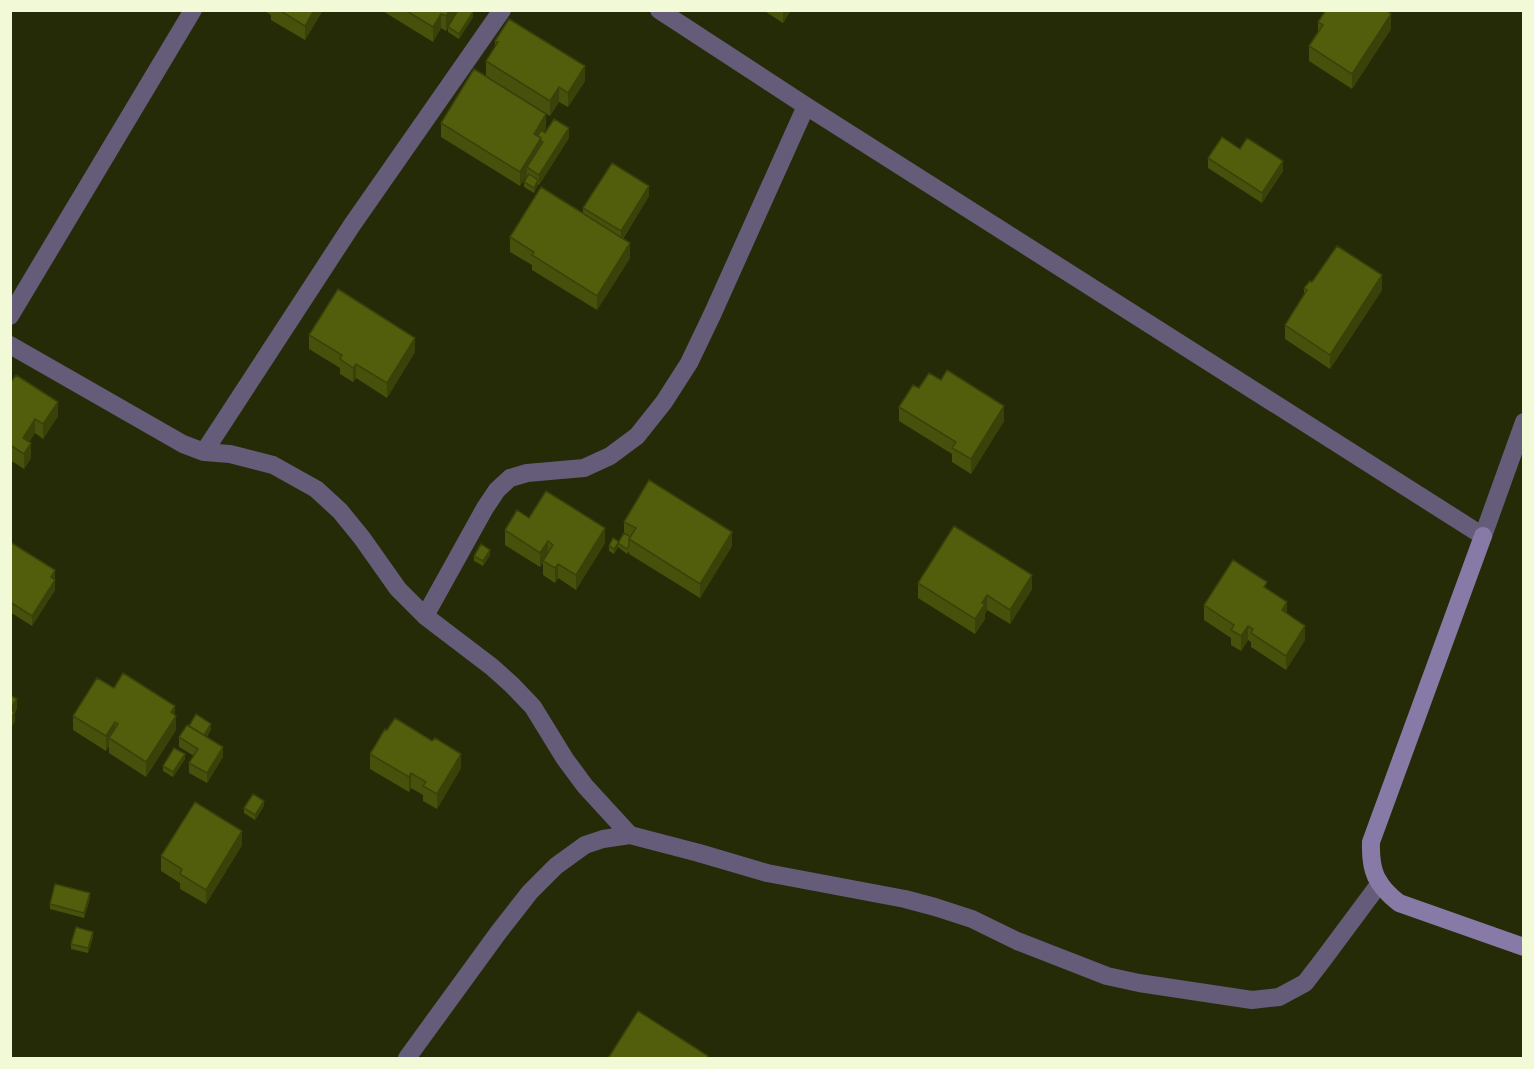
<svg xmlns="http://www.w3.org/2000/svg" width="1534" height="1069" viewBox="0 0 1534 1069" font-family="'Roboto Condensed',sans-serif">
	<style>
		.lines { fill: none; stroke-linecap: round; stroke-linejoin: round }
		.street { stroke: #645c78; stroke-width: 18 }
		.secondary { stroke: #877aa6; stroke-width: 18 }
		.wall { fill: #47510b }
		.shaded-wall { fill: #3a4209 }
		.building { fill: #535e0d; stroke: #3a4209; stroke-width: 1.5 }
	</style>
	<rect width="100%" height="100%" fill="#252a07"/>
	<g class="lines">
		<path class="street" d="M659,10L806,106L1483,536L1524,422
			M10,316L193,10
			M10,345L183,444L204,452L230,454L273,465L316,489L340,511L362,538L398,589L425,616L492,667L512,685L533,707L565,759L585,786L630,835
			M204,452L352,225L502,10
			M425,616L485,508L497,490L510,478L527,473L584,468L610,456L637,436L664,402L689,363L712,315L806,106
			M407,1058L498,933L530,892L556,866L585,845L603,839L630,835L699,853L767,873L905,899L935,907L972,919L1017,941L1107,976L1139,983L1252,1000L1279,997L1305,983L1322,961L1380,883"/>
		<path class="secondary" d="M1483,536L1371,842C1370,871 1376,885 1399,903L1524,947"/>
	</g>
	<path class="wall" d="M263,10H323L305,40L271,20V15Z
		M381,10H470L473,17L459,39L448,32V28L446,31L441,28L433,42Z
		M763,10H791L783,23Z
		M1318,22L1391,29L1352,89L1309,61V46L1318,31Z
		M495,41L585,81L568,107L559,102L550,116L486,76V61L495,47Z
		M441,123L546,128L544,132L569,138L539,185L538,184L534,193L524,187V182L527,175L520,186L441,137Z
		M1240,149L1283,171L1262,203L1208,168V158Z
		M649,196L623,239L630,258L597,310L532,270V265L510,252V237L583,214V208Z
		M1312,282L1382,290L1330,369L1285,339V325L1304,295V288Z
		M309,335L415,352L387,398L356,378L353,382L340,374V368L309,349Z
		M10,383L58,416L43,439L35,433L29,442L31,458L24,469L10,460Z
		M919,388L1004,421L971,474L952,462V454L899,421V407Z
		M529,518L605,543L576,590L558,578L555,583L543,575V563L540,567L505,545V530Z
		M624,522L732,546L700,598L629,554V551L627,554L618,547L614,554L609,551V546L619,542L624,534Z
		M11,542L55,570V590L32,626L10,612Z
		M490,555L483,566L474,561V556Z
		M918,583L1032,589L1010,624L987,610L985,614V619L975,634L918,598Z
		M1267,588L1287,614L1305,640L1286,670L1251,647V642L1248,640L1241,651L1231,645V638L1204,620V605Z
		M114,688L175,714L176,730L146,777L109,753V746L106,751L73,730V716Z
		M189,726L211,729L207,737L223,757L207,783L189,773V763L194,756L179,747V737Z
		M370,754L461,768L437,809L423,801V795L411,788L409,792L370,769Z
		M185,759L173,777L163,771V766Z
		M264,806L255,820L244,813V808Z
		M242,845L206,904L180,889V883L161,871V856Z
		M90,898L84,918L50,909V904Z
		M93,937L88,953L71,949V944Z"/>
	<path class="shaded-wall" d="M314,10H323L305,40V26Z
		M450,10H458L446,31V16Z
		M783,10H791L783,23Z
		M473,12V17L459,39V34Z
		M441,14V28L433,42V27Z
		M1391,14V29L1352,89V74Z
		M585,66V81L568,107V93Z
		M559,87V102L550,116V101Z
		M546,114V128L539,140L534,134Z
		M569,128V138L539,185V175Z
		M541,138V153L527,167V175L520,186V172Z
		M1283,161V171L1262,203V193Z
		M538,180V185L534,193V188Z
		M649,186V196L621,241V231Z
		M630,243V258L597,310V296Z
		M1382,275V290L1330,369V355Z
		M415,338V352L387,398V383Z
		M356,364V378L353,382V368Z
		M58,402V416L43,439V424Z
		M1004,406V421L971,474V459Z
		M35,419V433L23,452V438Z
		M31,443V458L24,469V454Z
		M605,528V543L576,590V575Z
		M732,532V546L700,598V584Z
		M548,541V556L543,561V563L540,567V553Z
		M618,543V547L614,554V549Z
		M490,550V555L483,566V561Z
		M558,564V578L555,583V568Z
		M55,570V590L32,626V616Z
		M1032,575V589L1010,624V610Z
		M987,595V610L985,614V619L975,634V619L982,603Z
		M1287,602V616L1282,610Z
		M1248,626V640L1241,651V636Z
		M1305,626V640L1286,670V656Z
		M17,699V709L10,719V709Z
		M175,706V718L176,716V730L146,777V762Z
		M15,712V722L10,729V719Z
		M115,722V736L109,738V746L106,751V736Z
		M211,724V729L203,743V738Z
		M223,747V757L207,783V773Z
		M185,754V759L173,777V772Z
		M461,754V768L437,809V794Z
		M411,773V788L409,792V777Z
		M264,801V806L255,820V815Z
		M242,831V845L206,904V890Z
		M90,893V898L84,918V913Z
		M93,932V937L88,953V948Z"/>
	<path class="building" d="M279,10H314L305,26Z
		M405,10H450L446,16L441,14L433,27Z
		M458,10H470L473,12L459,34L448,27Z
		M1326,10H1386L1391,14L1352,74L1309,46L1323,25L1318,22Z
		M509,19L585,66L568,93L559,87L550,101L486,61L498,42L495,41Z
		M474,69L546,114L534,134L541,138L520,172L441,123Z
		M554,119L569,128L539,175L527,167L543,142L541,141V138L538,136L541,130L545,133Z
		M1222,137L1240,149L1247,138L1283,161L1262,193L1208,158Z
		M612,163L649,186L621,231L583,208Z
		M529,174L538,180L534,188L524,182Z
		M541,187L630,243L597,296L532,255L534,252L510,237Z
		M1337,246L1382,275L1330,355L1285,325L1307,290L1304,288L1310,281L1312,282Z
		M338,289L415,338L387,383L356,364L353,368L340,359L342,355L309,335Z
		M947,370L1004,406L971,459L952,448L956,442L899,407L913,385L919,388L929,373L941,380Z
		M16,375L58,402L43,424L35,419L23,438L31,443L24,454L10,445V383Z
		M649,480L732,532L700,584L629,539L636,528L624,522Z
		M546,491L605,528L576,575L558,564L555,568L543,561L553,545L548,541L540,553L505,530L517,510L529,518Z
		M954,526L1032,575L1010,610L987,595L982,603L985,604L975,619L918,583Z
		M624,533L630,537L629,539V546L627,549L618,543Z
		M613,538L619,542L614,549L609,546Z
		M10,542L55,570L51,577L55,580L32,616L10,602Z
		M481,544L490,550L483,561L474,556Z
		M1233,560L1267,582L1264,587L1287,602L1282,610L1305,626L1286,656L1251,633L1253,629L1248,626L1241,636L1231,630L1234,625L1204,605Z
		M123,673L175,706L171,712L176,716L146,762L109,738L118,724L115,722L106,736L73,716L97,678L114,688Z
		M10,695L17,699L10,709Z
		M10,710L15,712L10,719Z
		M196,714L211,724L204,735L189,726Z
		M395,718L432,741L435,738L461,754L437,794L423,786L426,782L411,773L409,777L370,754L385,729L387,730Z
		M187,725L223,747L207,773L189,763L198,749L179,737Z
		M174,748L185,754L173,772L163,766Z
		M253,794L264,801L255,815L244,808Z
		M195,802L242,831L206,890L180,874L182,869L161,856Z
		M55,884L90,893L84,913L50,904Z
		M76,927L93,932L88,948L71,944Z
		M638,1011L708,1056L706,1059H611L609,1057Z"/>
	<rect width="1534" height="1069" fill="none" stroke="#f2f9d7" stroke-width="24"/>
</svg>
